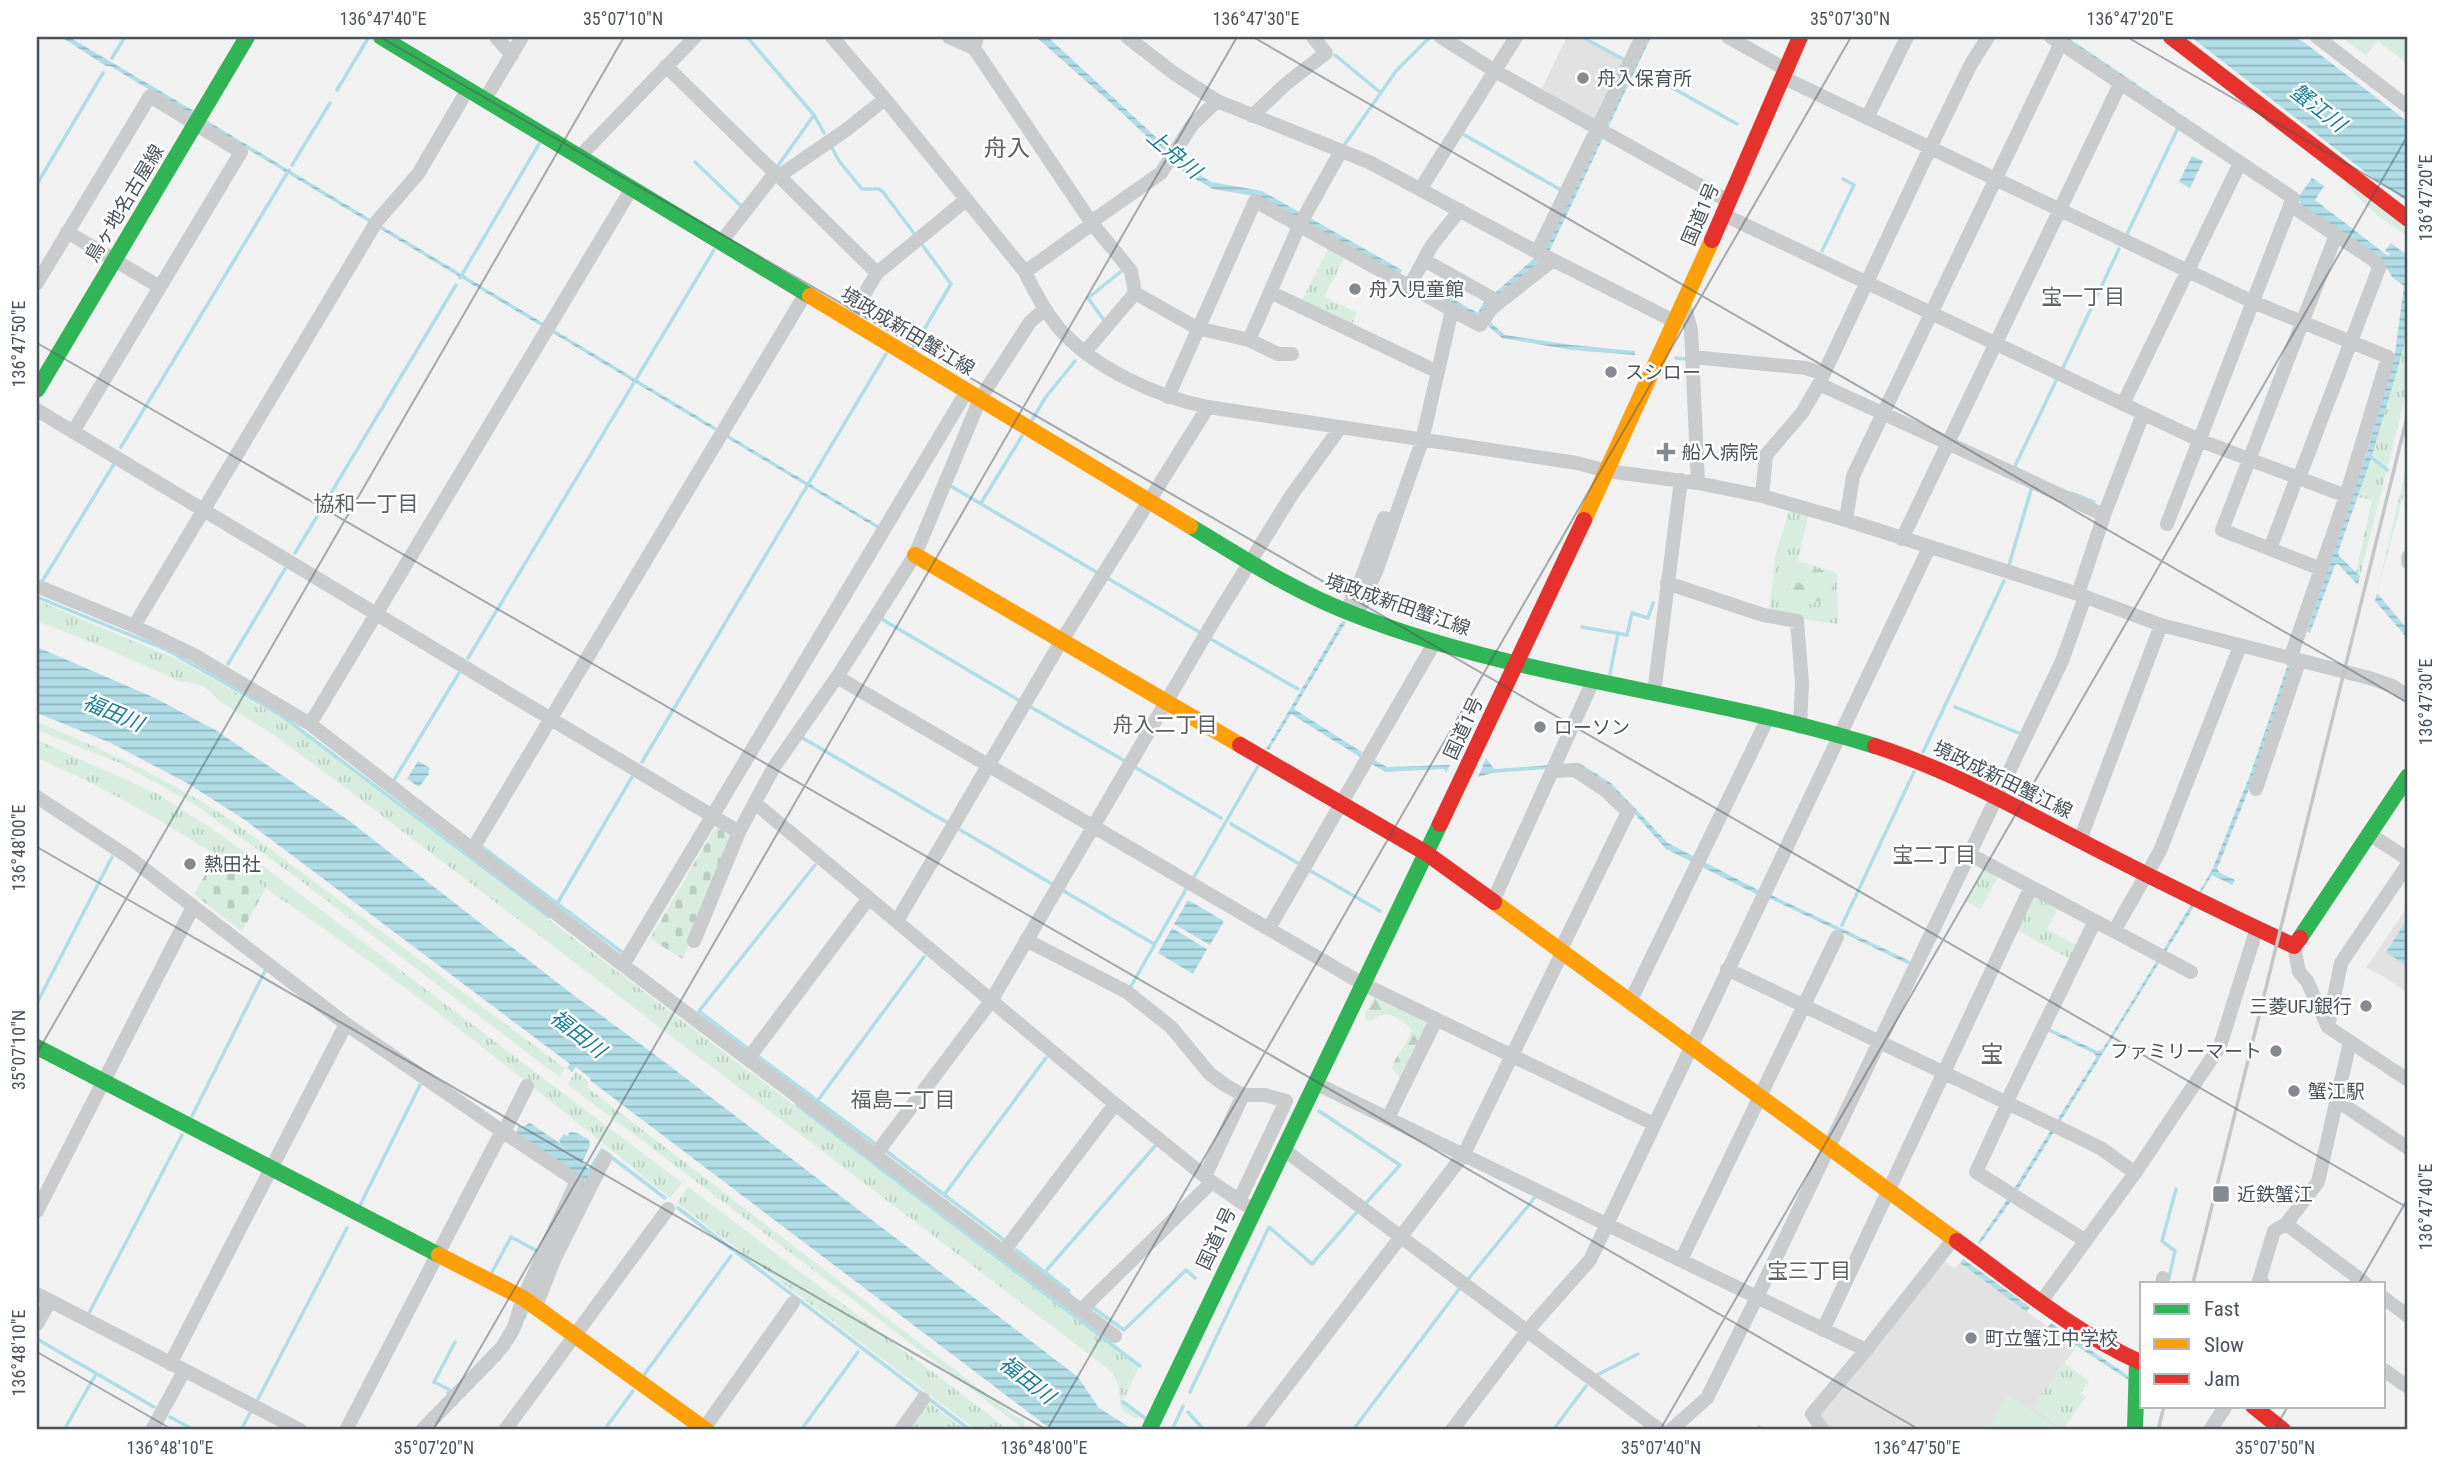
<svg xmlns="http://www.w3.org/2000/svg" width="2445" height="1467" viewBox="0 0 2445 1467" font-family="'Roboto Condensed','Noto Sans JP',sans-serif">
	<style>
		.education { fill: #e3e2e2 }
		.grass { fill: url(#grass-tufts) }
		.forest { fill: url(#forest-firs) }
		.cemetery { fill: url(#cemetery-stones) }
		.garden { fill: #d8eddf }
		.water { fill: url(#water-rules) }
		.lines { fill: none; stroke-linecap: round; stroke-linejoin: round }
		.stream { stroke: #b1dde7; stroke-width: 3.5 }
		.street { stroke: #c9cbcc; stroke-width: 14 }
		.fast { stroke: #30b455; stroke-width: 16 }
		.slow { stroke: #ff9f0a; stroke-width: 16 }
		.jam { stroke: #e5322d; stroke-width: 16 }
		.rail { stroke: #c5c6c7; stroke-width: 3.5 }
		.ticks { fill: none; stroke: #4a535b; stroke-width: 2; stroke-opacity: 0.45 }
		.poi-dot { fill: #848a90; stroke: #fff; stroke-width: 2.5 }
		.labels { text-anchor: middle; stroke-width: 5; stroke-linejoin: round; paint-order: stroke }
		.poi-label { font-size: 19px; fill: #4a535b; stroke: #fff; text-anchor: start }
		.street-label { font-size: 19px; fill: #4a535b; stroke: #fff }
		.water-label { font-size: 21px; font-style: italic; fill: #1b7e95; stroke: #fff }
		.neighbourhood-label { font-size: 21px; fill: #5d6064; stroke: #fff }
		.quarter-label { font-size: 23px; fill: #5d6064; stroke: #fff }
		.neatline { fill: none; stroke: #4a535b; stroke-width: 2.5 }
		.ticks-label { font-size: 18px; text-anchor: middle; fill: #4a535b }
	</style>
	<defs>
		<pattern id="grass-tufts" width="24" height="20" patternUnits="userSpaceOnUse" patternTransform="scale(1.75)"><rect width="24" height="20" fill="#d8eddf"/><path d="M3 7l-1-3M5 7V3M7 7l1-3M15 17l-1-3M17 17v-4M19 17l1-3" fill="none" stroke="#bbcdc2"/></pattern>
		<pattern id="forest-firs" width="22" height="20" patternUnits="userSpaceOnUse" patternTransform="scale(1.75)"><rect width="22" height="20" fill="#d8eddf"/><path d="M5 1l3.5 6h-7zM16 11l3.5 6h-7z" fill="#bbcdc2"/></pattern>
		<pattern id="cemetery-stones" width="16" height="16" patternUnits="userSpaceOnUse" patternTransform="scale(1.75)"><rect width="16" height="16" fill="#d8eddf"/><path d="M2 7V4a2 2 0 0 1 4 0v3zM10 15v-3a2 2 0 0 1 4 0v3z" fill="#bbcdc2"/></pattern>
		<pattern id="water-rules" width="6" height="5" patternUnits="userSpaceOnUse" patternTransform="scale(1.75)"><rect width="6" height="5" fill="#b1dde7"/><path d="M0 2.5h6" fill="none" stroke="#92b6be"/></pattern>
	</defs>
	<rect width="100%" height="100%" fill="#f1f1f1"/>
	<path class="education" d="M1567,37H1579L1628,63L1593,122L1540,92Z
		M2408,906V993L2381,975L2366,968Z
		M1941,1259L1955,1269L1960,1263L2076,1347L2033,1407L2065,1430H1830L1820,1412Z"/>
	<path class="grass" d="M2343,179L2408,225V237C2385,220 2359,204 2343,179Z
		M1329,247L1345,256L1324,297L1357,313L1351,326L1301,302Z
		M2408,326V386L2360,576L2356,572L2372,500L2358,497L2403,350Z
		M2408,459V478L2377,593Z
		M1789,510L1808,516L1798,561L1837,573L1838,624L1769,614L1775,557Z
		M37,600L180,661L281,718L306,736L1139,1366L1122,1403L1139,1416L1137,1419L1121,1409L1118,1384L1112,1372L364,802L274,735L219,701C210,688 196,681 181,682L101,646L37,621Z
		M37,722C106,750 172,781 234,822L565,1068L559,1077L293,875L191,802L117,762L37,730Z
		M37,740L158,794L227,839L682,1183L670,1198C551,1101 432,1004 306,916C216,854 137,801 37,758Z
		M1984,867L1999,874L1981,909L1967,902Z
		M2033,892L2059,906L2047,929L2077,946L2070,959L2015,929Z
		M576,1072L588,1081V1088L1016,1417L1024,1419V1429L567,1084Z
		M688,1187L1009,1430H976L677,1203Z
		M2064,1363L2089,1381L2081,1393L2086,1397L2063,1429L2032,1407Z
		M927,1401L965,1430H907Z"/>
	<path class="forest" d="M1795,562L1834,574V597L1806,605L1787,594L1788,586L1792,582L1806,584L1812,580V576L1794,569Z
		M1375,996L1429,1023L1401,1080L1392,1068C1396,1054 1407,1045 1412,1030C1401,1018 1385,1007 1371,1021L1366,1019L1365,1014Z"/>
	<path class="cemetery" d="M716,826L732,835L733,840L683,959L650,939Z
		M217,854L266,888L242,932L194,894Z"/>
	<path class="garden" d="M2341,37H2408V64L2378,41L2366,55Z
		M2007,1394L2060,1430H1988Z"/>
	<path class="water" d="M61,37H69L194,111L192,115L110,66H106Z
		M1036,37H1048L1188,167L1211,182L1262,191L1402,270L1399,276L1260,197L1213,189L1185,173L1121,112Z
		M1647,37H1651L1550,250L1542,263L1489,321L1505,335L1572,345L1635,351V355L1571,350L1502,338L1487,325L1415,285L1418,280L1478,313L1483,303L1546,248Z
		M2060,37H2067L2300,195L2312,178L2324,186L2315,200L2388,256L2390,254L2385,251L2391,243L2408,256V326L2403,350L2370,462L2338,552L2339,556L2360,576L2358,585L2338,564L2335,565L2310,633L2307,632L2366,455L2395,353L2404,286L2392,277L2382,261L2301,206L2299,199Z
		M2191,37H2294L2305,43L2408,122V202L2377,181Z
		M206,120L881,527L880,530L204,123Z
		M2192,156L2203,161L2190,188L2179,182Z
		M2377,593L2408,630V639L2375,601Z
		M1342,621L1346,622L1294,709L1362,752L1360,757L1291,714L1269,750L1266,749Z
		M37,647L155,698L217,731L348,820L568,991L662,1060L1078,1377L1099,1408L1134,1430H1052L591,1081L590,1078L576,1067L572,1072L567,1068L570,1064L245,820L187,783L111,743L37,713Z
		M2288,664L2294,665L2257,769L2217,869L2220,873L2235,880L2232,885L2212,875L2201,893L2199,892L2212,870L2250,775Z
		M1486,758L1494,769L1579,763L1611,783L1668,843L1760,891L1758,895L1666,849L1632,811L1577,767L1492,773L1478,777Z
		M1374,760L1387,767L1450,765L1446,773L1444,769L1385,772L1372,764Z
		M418,761L430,768L428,773L429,774L419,787L407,779Z
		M1769,894L1912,962L1910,965L1767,897Z
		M1188,900L1224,921L1210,945L1174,924Z
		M2192,903L2195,905L2011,1201L1980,1244L1978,1242L2007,1200L2096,1058L2095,1054L2045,1030L2047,1027L2097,1051L2102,1050Z
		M2408,918V967L2386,952Z
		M1172,928L1207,949L1193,974L1158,953Z
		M530,1123L561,1144L559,1140L564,1134L567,1136L570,1132L577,1133L589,1140L590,1145L582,1163L592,1172L516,1339L501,1359L432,1430H427L502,1352L583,1178L516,1133L518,1126L522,1127Z
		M1963,1259L2030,1307L2027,1312L1960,1263Z
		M2051,1323L2127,1375L2130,1381L2048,1327Z"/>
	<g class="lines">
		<path class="stream" d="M747,37L814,115L824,133
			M1582,37L1625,60
			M1335,55L1381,93
			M112,58L125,37
			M1644,72L1737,124
			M337,90L367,40
			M1461,133L1561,190
			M830,144L839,161L862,189H879L883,192L916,236
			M1345,144L1396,71L1430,37
			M695,162L743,208
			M292,165L330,103
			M777,167L814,115
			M37,184L103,73
			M2127,234L2178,128
			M1822,251L1854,185L1843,179
			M460,278L539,144
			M1106,323L1088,298L1123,270
			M913,348L951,284L920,242
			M1676,358L1687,359
			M2063,368L2119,249
			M1032,420L1045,398L1075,361
			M121,447L289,170
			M2370,456L2387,470
			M2014,468L2056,381
			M2406,484L2408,486
			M949,485L1098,573
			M2072,493L2094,502
			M981,503L1022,436
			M295,553L456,285
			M2009,565L2031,490
			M1109,579L1201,633
			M43,580L114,464
			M37,597L167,650L282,716L549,917
			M880,618L1020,701
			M1582,627L1627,635L1632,613L1648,618L1653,603
			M1209,638L1298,689
			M468,658L714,250
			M228,664L285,569
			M1610,674L1618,633
			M1029,706L1125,761
			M1955,707L2021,734
			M801,737L948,823
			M1923,752L2004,581
			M642,762L886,354
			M1133,766L1221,818
			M394,780L459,673
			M1231,824L1301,865
			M957,828L1052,884
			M481,846L623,953
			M1309,870L1380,911
			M1194,877L1258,766
			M1062,890L1154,944
			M557,904L632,777
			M1842,925L1914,772
			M1131,990L1130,988L1186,889
			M37,1003L112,857
			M747,1048L699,1011L815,865
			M759,1057L874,1143
			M818,1100L924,957
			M797,1105L1140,1366
			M1319,1111L1400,1165L1367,1202
			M191,1118L266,969
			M886,1151L1004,1240
			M588,1173L602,1150L665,1198
			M944,1195L1046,1058
			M360,1205L420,1085
			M678,1208L733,1250
			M1016,1250L1069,1291
			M736,1252L970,1430
			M1045,1272L1155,1146
			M491,1274L511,1237L539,1252
			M1469,1278L1536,1196
			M2169,1278L2175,1251L2162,1241L2176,1189
			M1092,1307L1124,1330L1186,1270L1195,1278
			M89,1313L182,1135
			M37,1339L154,1407
			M644,1375L731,1256
			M1593,1377L1638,1354
			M1190,1392L1269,1227L1312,1264L1358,1211
			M448,1393L450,1390L434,1382L455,1342
			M258,1399L347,1228
			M1123,1402L1146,1419
			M1188,1412L1204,1430
			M170,1417L194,1430
			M64,1430L96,1374
			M241,1430L250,1413
			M604,1430L633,1391
			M801,1430L858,1352
			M1172,1430L1183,1406
			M1353,1430L1460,1288
			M1553,1430L1586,1386
			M1757,1430L1759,1427L1764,1430"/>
		<path class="street" d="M496,37L512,55
			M832,37L885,99L1025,272C1034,291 1044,310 1058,327C1093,368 1157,397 1208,407L1577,463L1607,471L1698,483L1762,496L1846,520L2078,594L2161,625L2373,679L2392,686L2408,696
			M949,37L974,48
			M977,37L974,48L1091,222L1131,271L1135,293L1197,328L1249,340L1299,226L1341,151
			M1127,37L1175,74L1217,101L1369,162L1537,252L1676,322
			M1441,37L1495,71L1728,201
			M1728,37L1785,69
			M2051,37L2293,198L2167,524
			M2317,37L2408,107
			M666,66L775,173
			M1782,77L2253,302L2388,357L2346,496L2290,659
			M485,99L522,37
			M1252,116L1287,83L1326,53L1313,37
			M1867,118L1907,37
			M580,156L695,37
			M779,176L877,273
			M1421,188L1516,37
			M2290,205L2375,261L2379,268L2299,478
			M1722,214L2199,440L2346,496
			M1091,222L1161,173L1192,125L1217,101
			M67,232L160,287
			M721,242L775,173L779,176L846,130L885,99
			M1537,252L1642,37
			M1424,260L1499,302
			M1025,272L1092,224
			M37,283L150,96L241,152L73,432
			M1409,287L1432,245L1460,210
			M1270,292L1438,372
			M1684,304L1691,330L1698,483
			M1452,310L1480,325L1492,308L1553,260
			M849,319L877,273L966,200
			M1249,340L1278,354H1292
			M1085,352L1135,293
			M1692,357L1806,368L1824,374
			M1819,384L2104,515
			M1168,397L1255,201L1452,310L1422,441L1377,569L1357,615
			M2123,404L2240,163
			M37,410L739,832
			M1762,496L1766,455L1802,413L1819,384L1930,148L1971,64L1988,37
			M1846,520L1853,476L2061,43
			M1902,539L2121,82
			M2270,549L2297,477
			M2408,557V562
			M2321,569L2222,530L2336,235
			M1667,583L1763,615L1797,621L1802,683L1800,727
			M37,586L134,626L194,655L310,724L623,965L967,391
			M2078,594L2104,515L2143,414
			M1346,611L1357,590L1384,518L1393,522
			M134,626L377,221L418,174L468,89
			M837,677L1363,984L1654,1124
			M1654,693L1681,480
			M310,724L632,188
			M1554,771L1575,770L1606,791L1628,812L1561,949
			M2256,789L2299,662
			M37,797L130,858L346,1024L502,1131L346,1430
			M755,803L1115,1104L1212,1182L1253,1210
			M2369,834L2408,859
			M2080,840L2161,625
			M472,850L806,293
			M1969,854L2095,921L2006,1103
			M1493,901L1593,681
			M897,921L1062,640L1208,407
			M2095,921L2191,972
			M1269,928L1435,642
			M2114,931L2160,851L2240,646
			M1026,940L1127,992L1171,1027L1210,1074L1225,1085L1243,1095H1265L1286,1101L1239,1201
			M694,941L739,832L774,767L837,677L915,555L980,399L1030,322L1045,309
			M2294,946L2299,972L2307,981L2328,1027L2408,1080
			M623,965L1115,1336
			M1727,969L2074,1135L2102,1149L2135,1173
			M1631,1000L1768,718
			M2328,1027L2341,963L2408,864
			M748,1059L869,898
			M1315,1083L1866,1350
			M2336,1100L2408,1148
			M2008,1103L1976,1172L2086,1241
			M1388,1118L1436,1020
			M504,1132L527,1086
			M1283,1149L1660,1430
			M876,1154L991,1001L1216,617L1291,496L1340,428
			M1205,1176L1243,1095
			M37,1211L193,907
			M2286,1224L2365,1283
			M1004,1251L1115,1104
			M1681,1260L1837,937
			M2162,1283L2163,1278
			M2263,1283L2259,1281L2274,1231L2286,1224L2318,1182L2350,1042
			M37,1294L300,1430
			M2384,1298L2408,1316
			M2041,1302L2135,1173L2220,1046L2257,928
			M536,1306L555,1258L605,1158
			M1081,1310L1212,1182
			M37,1324L50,1301
			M1823,1330L2031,887
			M170,1364L346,1024
			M2384,1370L2408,1387
			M152,1430L184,1371
			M422,1430L503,1346L514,1327L523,1298L577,1181L502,1131
			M505,1430L668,1209
			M703,1430L793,1303
			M901,1430L923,1399
			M1253,1430L1464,1154L1563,951
			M1452,1430L1527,1331L1590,1260L1929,548
			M1671,1430L1707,1398L1757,1297L2062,661L2085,597
			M1823,1430L1812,1414L1866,1350L1955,1237
			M2210,1430L2226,1406"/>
		<path class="fast" d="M381,37L810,296
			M37,390L247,37
			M1190,526C1244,559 1298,594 1358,616C1524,680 1706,693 1875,746
			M2300,938L2408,776
			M37,1047L439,1255
			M1149,1430L1440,824
			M2135,1430L2137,1361"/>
		<path class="slow" d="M810,296L1190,526
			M1584,520L1712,240
			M915,555L1240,745
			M1494,902L1957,1241
			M439,1255L523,1298L706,1430"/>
		<path class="jam" d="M2171,37L2408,219
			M1712,240L1800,37
			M1240,745L1426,853L1494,902
			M1875,746C1947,769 2012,805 2079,840C2150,877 2222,912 2294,946L2300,938
			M1440,824L1584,520
			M1957,1241C2016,1284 2075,1333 2142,1363
			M2253,1406L2283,1430"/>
		<path class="rail" d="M2193,1283L2408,413
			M2158,1430L2164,1406"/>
	</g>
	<path class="ticks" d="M380,37L2408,1208M1253,37L2408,703M2127,37L2408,199M37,343L1920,1430M37,847L1047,1430M37,1053L624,37M2359,1283L2408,1198M37,1352L173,1430M433,1430L1237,37M1047,1430L1851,37M1660,1430L2408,135M2274,1430L2288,1406"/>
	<g class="poi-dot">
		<circle cx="1583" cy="78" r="7"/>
		<circle cx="1355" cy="289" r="7"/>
		<circle cx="1611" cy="372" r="7"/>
		<path d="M1662.5 441.5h7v7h7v7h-7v7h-7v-7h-7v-7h7z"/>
		<circle cx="1540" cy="727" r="7"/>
		<circle cx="190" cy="864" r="7"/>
		<circle cx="2366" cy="1006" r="7"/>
		<circle cx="2276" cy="1051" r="7"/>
		<circle cx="2294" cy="1091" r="7"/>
		<rect x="2212" y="1185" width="18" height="18" rx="3.5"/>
		<circle cx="1971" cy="1338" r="7"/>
	</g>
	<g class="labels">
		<g class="poi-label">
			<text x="1597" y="85">舟入保育所</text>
			<text x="1369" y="296">舟入児童館</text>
			<text x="1625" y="379">スシロー</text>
			<text x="1682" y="459">船入病院</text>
			<text x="1554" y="734">ローソン</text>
			<text x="204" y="871">熱田社</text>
			<text x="2352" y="1013" text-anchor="end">三菱UFJ銀行</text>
			<text x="2262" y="1058" text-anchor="end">ファミリーマート</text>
			<text x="2308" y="1098">蟹江駅</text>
			<text x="2237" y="1201">近鉄蟹江</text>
			<text x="1985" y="1345">町立蟹江中学校</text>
		</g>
		<g class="street-label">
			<text transform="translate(124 203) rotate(-59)" y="7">鳥ヶ地名古屋線</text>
			<text transform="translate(1700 214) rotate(-67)" y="7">国道1号</text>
			<text transform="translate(908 331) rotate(31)" y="7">境政成新田蟹江線</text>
			<text transform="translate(1398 604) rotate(19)" y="7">境政成新田蟹江線</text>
			<text transform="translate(1463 728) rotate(-65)" y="7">国道1号</text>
			<text transform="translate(2003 779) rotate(26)" y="7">境政成新田蟹江線</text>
			<text transform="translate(1216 1238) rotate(-65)" y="7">国道1号</text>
		</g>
		<g class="water-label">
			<text transform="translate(2318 108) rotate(38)" y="7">蟹江川</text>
			<text transform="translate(1174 154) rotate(40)" y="7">上舟川</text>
			<text transform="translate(113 713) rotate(23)" y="7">福田川</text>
			<text transform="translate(578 1034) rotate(38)" y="7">福田川</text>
			<text transform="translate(1027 1380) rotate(38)" y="7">福田川</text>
		</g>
		<g class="neighbourhood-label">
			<text x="2083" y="304">宝一丁目</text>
			<text x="366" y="511">協和一丁目</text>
			<text x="1165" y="732">舟入二丁目</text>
			<text x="1934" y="862">宝二丁目</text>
			<text x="903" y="1107">福島二丁目</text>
			<text x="1809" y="1278">宝三丁目</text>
		</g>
		<g class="quarter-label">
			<text x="1007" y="156">舟入</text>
			<text x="1992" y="1062">宝</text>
		</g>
	</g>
	<rect width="2445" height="1467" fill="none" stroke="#ffffff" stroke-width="77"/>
	<rect x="2140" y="1282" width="245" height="126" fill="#ffffff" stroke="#b7babd" stroke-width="2"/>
	<rect x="2154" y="1304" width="35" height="10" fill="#30b455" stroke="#b7babd" stroke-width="2"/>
	<text x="2204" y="1316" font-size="21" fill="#4a535b">Fast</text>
	<rect x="2154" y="1339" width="35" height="10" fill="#ff9f0a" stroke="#b7babd" stroke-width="2"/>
	<text x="2204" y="1352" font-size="21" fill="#4a535b">Slow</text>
	<rect x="2154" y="1374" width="35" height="10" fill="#e5322d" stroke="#b7babd" stroke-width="2"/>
	<text x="2204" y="1386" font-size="21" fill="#4a535b">Jam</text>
	<rect x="38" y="38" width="2368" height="1390" class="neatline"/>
	<g class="ticks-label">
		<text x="383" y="25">136°47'40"E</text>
		<text x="623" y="25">35°07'10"N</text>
		<text x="1256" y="25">136°47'30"E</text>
		<text x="1850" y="25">35°07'30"N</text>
		<text x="2130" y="25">136°47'20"E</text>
		<text transform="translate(2426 198) rotate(-90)" y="6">136°47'20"E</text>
		<text transform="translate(19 344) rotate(-90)" y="6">136°47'50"E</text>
		<text transform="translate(2426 702) rotate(-90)" y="6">136°47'30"E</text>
		<text transform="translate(19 848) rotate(-90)" y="6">136°48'00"E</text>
		<text transform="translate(19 1050) rotate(-90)" y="6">35°07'10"N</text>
		<text transform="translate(2426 1207) rotate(-90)" y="6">136°47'40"E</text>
		<text transform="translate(19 1353) rotate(-90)" y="6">136°48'10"E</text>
		<text x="170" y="1454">136°48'10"E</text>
		<text x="434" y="1454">35°07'20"N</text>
		<text x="1044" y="1454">136°48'00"E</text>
		<text x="1661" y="1454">35°07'40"N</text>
		<text x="1917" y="1454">136°47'50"E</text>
		<text x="2275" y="1454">35°07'50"N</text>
	</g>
</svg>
